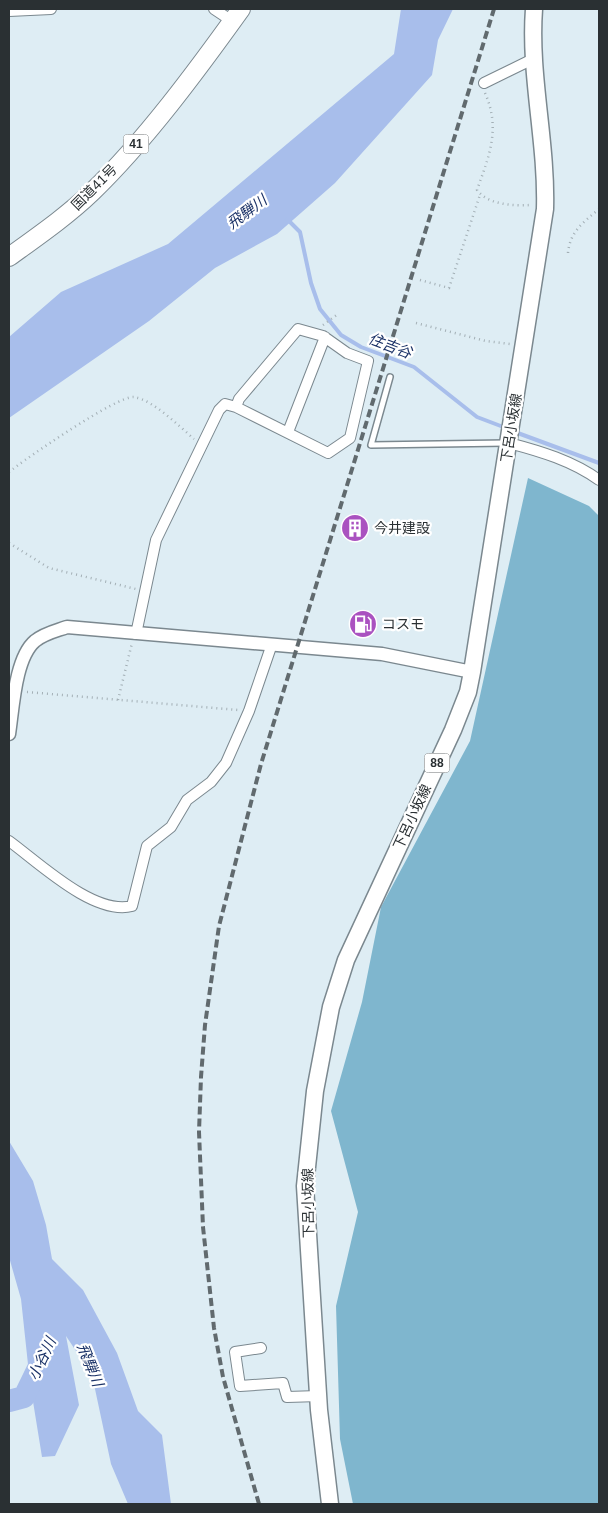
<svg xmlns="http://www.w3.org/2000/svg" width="608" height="1513" viewBox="0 0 608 1513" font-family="Arial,'Noto Sans JP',sans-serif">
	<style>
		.forest { fill: #7fb6ce }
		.water { fill: #a8beeb }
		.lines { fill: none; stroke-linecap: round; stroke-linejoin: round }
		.stream { stroke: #a8beeb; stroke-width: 4 }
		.river { stroke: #a8beeb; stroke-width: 22 }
		.service-casing { stroke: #7b888f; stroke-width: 8 }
		.minor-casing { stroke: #7b888f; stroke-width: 12 }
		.tertiary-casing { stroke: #7b888f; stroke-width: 15 }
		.primary-casing { stroke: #7b888f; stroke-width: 19 }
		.trunk-casing { stroke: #7b888f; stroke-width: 20 }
		.path { stroke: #a3afb5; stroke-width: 2.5; stroke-dasharray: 1 4; stroke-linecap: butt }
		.service { stroke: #fff; stroke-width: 5 }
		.minor { stroke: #fff; stroke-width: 10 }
		.tertiary { stroke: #fff; stroke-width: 12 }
		.primary { stroke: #fff; stroke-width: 16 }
		.trunk { stroke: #fff; stroke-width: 18 }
		.rail { stroke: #616a6e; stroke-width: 4; stroke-dasharray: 8 4; stroke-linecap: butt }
		.labels { text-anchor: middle; stroke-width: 4.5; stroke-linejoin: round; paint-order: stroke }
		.shield { fill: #fff; stroke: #6a6e70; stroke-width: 1 }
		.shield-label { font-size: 12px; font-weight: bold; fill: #2a3033 }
		.street-label { font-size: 14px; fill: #2a3033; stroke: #fff }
		.poi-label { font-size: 14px; fill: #2a3033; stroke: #fff; text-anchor: start }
		.water-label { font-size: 15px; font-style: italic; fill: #1b3267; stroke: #fff }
	</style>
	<rect width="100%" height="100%" fill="#deedf4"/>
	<path class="forest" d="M528,478L589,506L599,516V1504H353L340,1439L336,1306L358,1212L331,1111L362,1002L381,907L470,741Z"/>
	<path class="water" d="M401,9H453L438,40L432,75L335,183L277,234L215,268L149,321L9,418V337L61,292L168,244L394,54Z
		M9,1141L33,1181L46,1225L52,1259L83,1290L117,1353L138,1411L162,1435L171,1504H128L111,1464L92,1375L66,1336L79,1405L55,1456L42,1457L30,1383L21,1299L9,1257Z"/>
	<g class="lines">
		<path class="stream" d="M287,219L300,232L311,283L320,309L341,335L361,347L414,367L477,417L506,428
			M515,432L599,463"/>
		<path class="river" d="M9,1401L24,1397L43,1358"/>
		<g class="service-casing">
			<path id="service" d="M390,377L371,445L506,443"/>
		</g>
		<g class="minor-casing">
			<path id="minor" d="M214,9L232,21
				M9,11L51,9
				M484,83L535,58
				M288,432L325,337
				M509,443C540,451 573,461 599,480
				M136,634L156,540L219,410L225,404L236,407L328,453L350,438L368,361L347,353L323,336L298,329L239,399L236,407
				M9,841C38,862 94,916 132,906L147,846L171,827L187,800L211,782L226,763L249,711L272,644
				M261,1348L235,1352L240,1386L283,1383L287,1397L319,1396"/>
		</g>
		<g class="tertiary-casing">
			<path id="tertiary" d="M9,734C13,708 15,658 35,641C45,633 56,631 67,627L382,654L472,672"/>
		</g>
		<g class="primary-casing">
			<path id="primary" d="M330,1504L319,1410L305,1186L315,1091L331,1007L346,960L453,730L468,692L472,672L545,209C547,142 529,75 534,9"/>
		</g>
		<g class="trunk-casing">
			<path id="trunk" d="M9,257C38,236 67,216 92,192C145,141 198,69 241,9"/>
		</g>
		<path class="path" d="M485,93C501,129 489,156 477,190C488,205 514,206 531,205
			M568,253C570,231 584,222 599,209
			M420,280L449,288L480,195
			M416,323L486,341L510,344
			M323,325L338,314
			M9,472C25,459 118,395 134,397C153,400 179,426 194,439
			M9,543L49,568L136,589
			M27,692L238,710
			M118,700L132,643"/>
		<use href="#service" class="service"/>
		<use href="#minor" class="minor"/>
		<use href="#tertiary" class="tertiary"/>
		<use href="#primary" class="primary"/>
		<use href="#trunk" class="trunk"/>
		<path class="rail" d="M259,1504L223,1377L214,1328L203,1227L199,1132L201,1077L205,1025L219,926L261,764L494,9"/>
	</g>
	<defs>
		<g id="building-disc" transform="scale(1.4375)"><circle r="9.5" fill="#aa52c0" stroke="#fff"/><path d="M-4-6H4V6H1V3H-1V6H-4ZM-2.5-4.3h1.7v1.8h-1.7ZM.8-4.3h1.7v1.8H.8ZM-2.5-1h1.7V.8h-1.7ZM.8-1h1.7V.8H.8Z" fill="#fff"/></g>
		<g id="fuel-disc" transform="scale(1.4375)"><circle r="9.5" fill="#aa52c0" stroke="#fff"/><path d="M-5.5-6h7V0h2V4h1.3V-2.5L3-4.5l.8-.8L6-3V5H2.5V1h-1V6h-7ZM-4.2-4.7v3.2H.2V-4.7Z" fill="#fff"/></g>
	</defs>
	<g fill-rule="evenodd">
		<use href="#building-disc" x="355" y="528"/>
		<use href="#fuel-disc" x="363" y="624"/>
	</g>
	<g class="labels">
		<g class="shield">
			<rect x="123.5" y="134.5" width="25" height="19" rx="4"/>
			<rect x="424.5" y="753.5" width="25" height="19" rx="4"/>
		</g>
		<g class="shield-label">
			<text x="136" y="148">41</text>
			<text x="437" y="767">88</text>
		</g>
		<g class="street-label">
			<text transform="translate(94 187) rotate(-45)" y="5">国道41号</text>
			<text transform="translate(511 428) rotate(-81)" y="5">下呂小坂線</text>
			<text transform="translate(412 817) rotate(-65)" y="5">下呂小坂線</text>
			<text transform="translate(308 1203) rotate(-91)" y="5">下呂小坂線</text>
		</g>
		<g class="poi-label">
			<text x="374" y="533">今井建設</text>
			<text x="382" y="629">コスモ</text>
		</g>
		<g class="water-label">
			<text transform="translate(247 212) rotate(-37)" y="5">飛騨川</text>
			<text transform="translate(390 346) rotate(21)" y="5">住吉谷</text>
			<text transform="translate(42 1359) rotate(-65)" y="5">小谷川</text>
			<text transform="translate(90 1365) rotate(68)" y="5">飛騨川</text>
		</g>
	</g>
	<rect width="608" height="1513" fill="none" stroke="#2a3033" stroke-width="20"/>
</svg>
